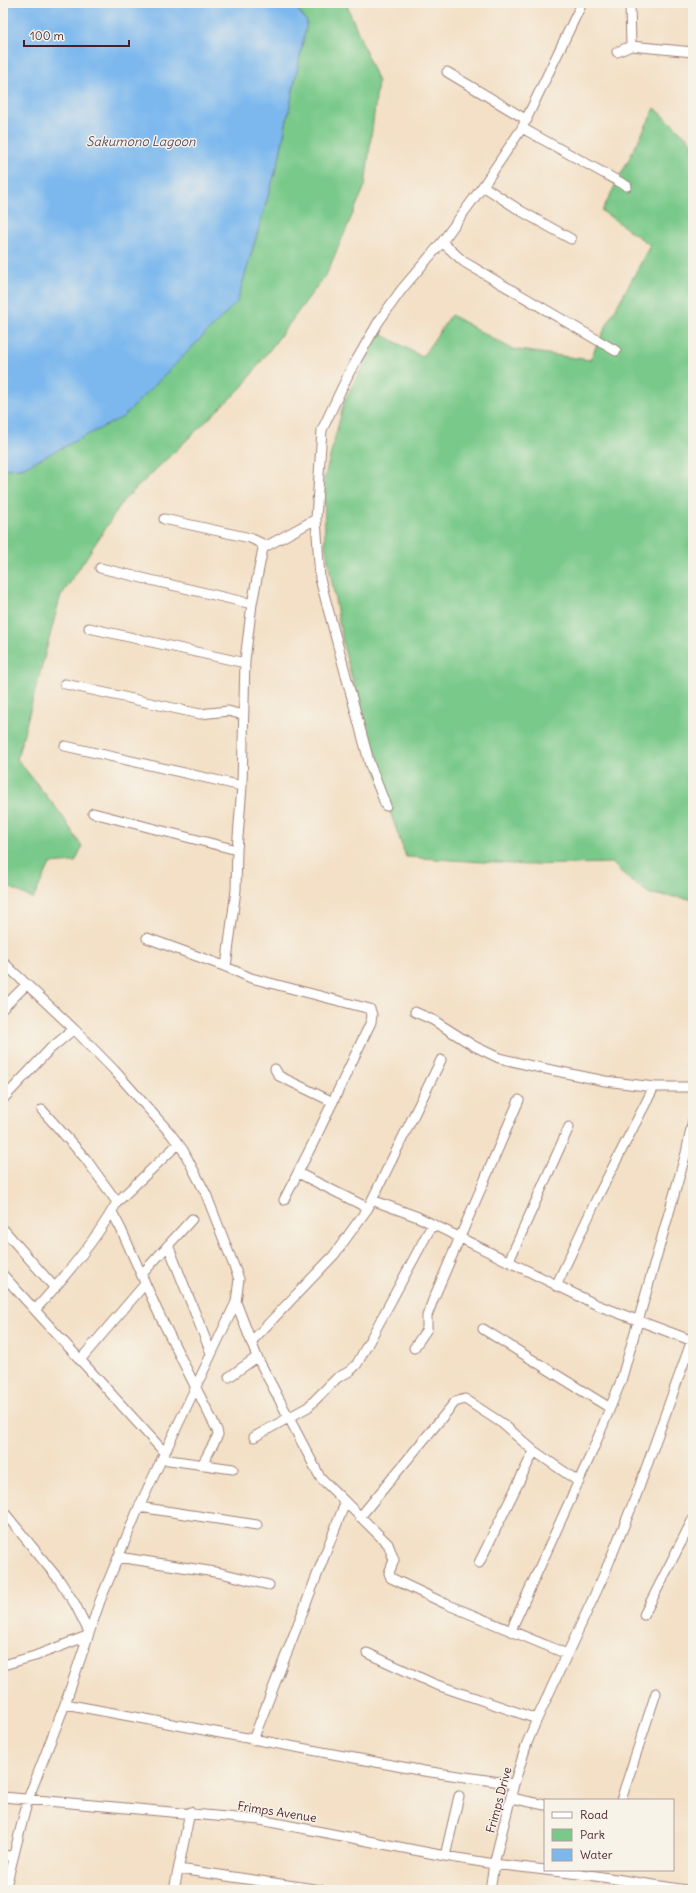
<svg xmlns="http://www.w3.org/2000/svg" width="696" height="1893" viewBox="0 0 696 1893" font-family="Delius,sans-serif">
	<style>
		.green { fill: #79c98a; stroke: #62745a }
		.water { fill: #7bb8ee; stroke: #626c8c }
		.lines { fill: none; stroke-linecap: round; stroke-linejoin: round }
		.minor-casing { stroke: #9e8078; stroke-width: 11 }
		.minor { stroke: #fff; stroke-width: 9 }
		.labels { text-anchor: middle; stroke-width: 3; stroke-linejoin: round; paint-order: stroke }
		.street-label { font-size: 12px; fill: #4a1f2b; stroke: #f7f3e8 }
		.water-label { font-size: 13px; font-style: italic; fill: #594d66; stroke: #f7f3e8 }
	</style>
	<rect width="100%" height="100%" fill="#f7f3e8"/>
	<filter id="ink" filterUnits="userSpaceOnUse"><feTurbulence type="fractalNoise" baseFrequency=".025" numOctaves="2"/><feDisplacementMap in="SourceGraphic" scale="8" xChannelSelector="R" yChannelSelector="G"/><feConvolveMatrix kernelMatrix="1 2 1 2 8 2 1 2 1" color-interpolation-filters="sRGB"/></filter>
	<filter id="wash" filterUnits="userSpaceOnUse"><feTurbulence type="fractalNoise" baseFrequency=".012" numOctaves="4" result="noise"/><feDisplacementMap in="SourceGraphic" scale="16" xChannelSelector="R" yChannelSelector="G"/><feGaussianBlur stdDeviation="0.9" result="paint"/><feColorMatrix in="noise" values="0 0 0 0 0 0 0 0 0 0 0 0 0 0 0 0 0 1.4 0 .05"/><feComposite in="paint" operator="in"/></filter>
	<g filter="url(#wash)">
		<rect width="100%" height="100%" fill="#f3e0c6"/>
		<path class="green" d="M293,3H346L378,82L365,186L327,273L242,387L123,501L60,598L17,759L61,814L82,847L75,862L50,864L33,899L3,884V469L22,468L237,302L279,159L307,22Z
			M655,108L693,143V899L650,894L631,881L612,863L527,865L406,857L381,786L344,649L325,544L324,480L345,399L380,333L422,357L451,315L512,349L590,360C607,320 631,284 650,245L602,211Z"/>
		<path class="water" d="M3,3H293L307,22L279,159L237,302L123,417L22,468L3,469Z"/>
	</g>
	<g filter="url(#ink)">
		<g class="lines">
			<g class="minor-casing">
				<path id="minor" d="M630,3L631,46
					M617,52L631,46L693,52
					M447,72L527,120
					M522,128L627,186
					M483,186L521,211L571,239
					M442,242L464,262L616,351
					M164,519L250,538L261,543L263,548
					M100,568L252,604
					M89,628L245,663
					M65,684L200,714L228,711L243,715
					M65,746L242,786
					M386,806L370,765L320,579L316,519L322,430L349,373L379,321L402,289L442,242L483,186L522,128L582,3
					M93,813L237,850
					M147,938L224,966L251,978L370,1009L372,1015L371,1022L313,1143L284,1200
					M3,962L74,1029L114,1070L170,1133L183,1150L206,1194L239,1279L236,1302L139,1507L100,1601L65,1704L28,1799L5,1890
					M226,967L236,890L237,850L242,786L245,660L252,604L263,548L316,519
					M3,1008L27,984
					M415,1012L433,1020L474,1046L499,1058L532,1066L605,1081L654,1087H693
					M275,1069L279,1076L333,1102
					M3,1099L50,1049L74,1029
					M42,1110L85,1158L117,1202
					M298,1173L368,1208
					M372,1200L418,1217L597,1305L693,1341
					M112,1212L121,1229L158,1312L217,1430L218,1435L202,1465
					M3,1229L55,1288
					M168,1245L211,1353
					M509,1261L569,1127
					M142,1274L192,1219
					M3,1275L165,1453
					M556,1286L598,1196L654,1087
					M236,1302L257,1357L320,1477L388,1544L394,1560L389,1573L391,1578L446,1604L567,1654
					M35,1310C63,1279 97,1239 117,1202L178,1144
					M483,1329L610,1408
					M251,1342L334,1255L368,1208L441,1060
					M414,1348L427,1329V1316L433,1300L519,1100
					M80,1360L145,1284
					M229,1377L257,1357
					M254,1437L308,1407L337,1378L350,1371L357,1364L432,1225
					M162,1459L233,1469
					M139,1507L257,1525
					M3,1511L60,1581L75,1604L89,1632
					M360,1517L455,1402L465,1399L503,1424L534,1451L579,1482
					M118,1557L221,1573L269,1585
					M479,1563L534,1451
					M644,1615L693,1519
					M511,1630L592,1452L621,1381L686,1153L693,1120
					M367,1653L434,1684L537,1719
					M3,1665L35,1656L87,1636
					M65,1704L424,1771L514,1784
					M253,1740L345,1503
					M3,1797L260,1820L445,1856L494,1864L545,1870
					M511,1798L545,1805
					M621,1800L656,1693
					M3,1855L13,1857
					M445,1856L459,1796
					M179,1869L321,1890
					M545,1870L596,1876L686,1890
					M174,1890L190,1812
					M490,1890L494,1864L514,1784L527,1743L537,1719L603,1577L636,1496L693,1337"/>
			</g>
			<use href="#minor" class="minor"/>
		</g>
	</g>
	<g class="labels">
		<g class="street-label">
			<text transform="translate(499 1800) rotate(-75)" y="4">Frimps Drive</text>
			<text transform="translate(277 1812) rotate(9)" y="4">Frimps Avenue</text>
		</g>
		<g class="water-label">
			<text x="141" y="146">Sakumono Lagoon</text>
		</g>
	</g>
	<rect width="696" height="1893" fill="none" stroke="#f7f3e8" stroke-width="16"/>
	<rect x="544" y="1799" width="130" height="72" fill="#f7f3e8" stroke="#b29e9c"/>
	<rect x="552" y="1812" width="20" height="6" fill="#ffffff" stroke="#b29e9c"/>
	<text x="580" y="1819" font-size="12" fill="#4a1f2b">Road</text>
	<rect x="552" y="1829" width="20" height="12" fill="#79c98a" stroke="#b29e9c"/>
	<text x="580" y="1839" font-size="12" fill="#4a1f2b">Park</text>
	<rect x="552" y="1849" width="20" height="12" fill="#7bb8ee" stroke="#b29e9c"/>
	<text x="580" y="1859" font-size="12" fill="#4a1f2b">Water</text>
	<path d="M24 40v6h105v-6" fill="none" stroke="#4a1f2b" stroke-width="2"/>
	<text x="30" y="40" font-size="12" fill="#4a1f2b" stroke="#f7f3e8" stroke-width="3" paint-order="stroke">100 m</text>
</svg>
